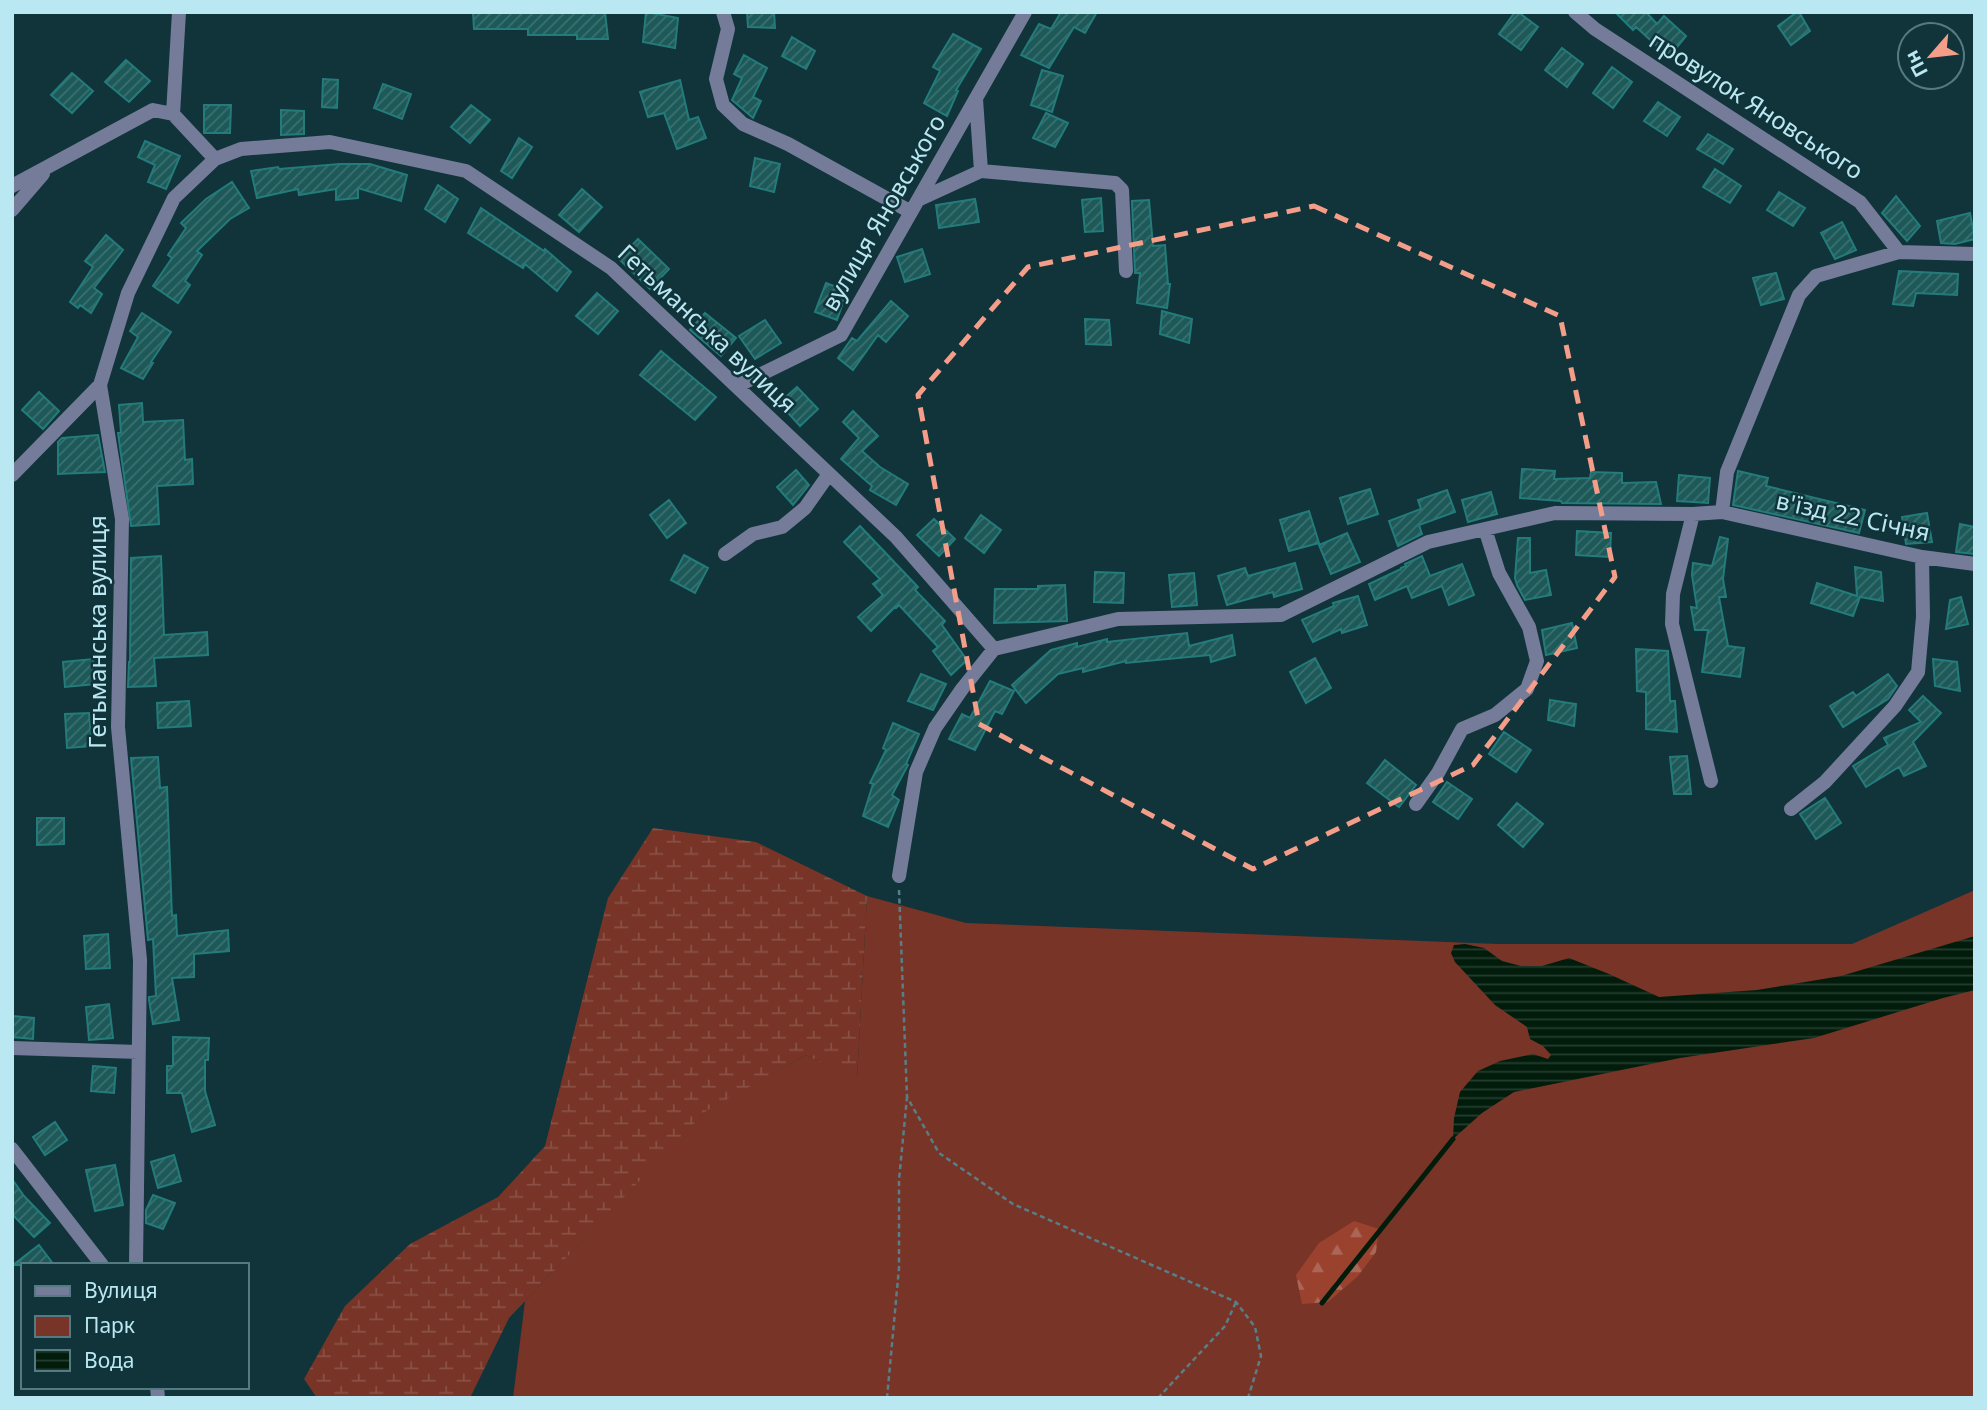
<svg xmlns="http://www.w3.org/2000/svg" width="1987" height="1410" viewBox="0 0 1987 1410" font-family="'Noto Sans',sans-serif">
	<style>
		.green { fill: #783426 }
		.forest { fill: url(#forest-firs) }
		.wetland { fill: url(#wetland-marsh) }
		.water { fill: url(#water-rules) }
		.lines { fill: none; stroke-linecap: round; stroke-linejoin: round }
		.stream { stroke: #011c0b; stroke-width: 5 }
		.building { fill: url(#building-hatch); stroke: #237c7b; stroke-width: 2 }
		.path { stroke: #587f88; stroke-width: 2.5; stroke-dasharray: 5 3.5; stroke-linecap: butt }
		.street { stroke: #747c99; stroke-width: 14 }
		.marked { fill: none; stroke: #f49e8a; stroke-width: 5; stroke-dasharray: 14 9; stroke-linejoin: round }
		.labels { text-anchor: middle; stroke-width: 5; stroke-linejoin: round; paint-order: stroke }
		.street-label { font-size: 24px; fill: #b9e8f3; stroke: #11333a }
	</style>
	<defs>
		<pattern id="forest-firs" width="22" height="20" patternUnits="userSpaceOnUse" patternTransform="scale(1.75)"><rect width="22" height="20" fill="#9b422f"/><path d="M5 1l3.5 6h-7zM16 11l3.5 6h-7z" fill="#ab6658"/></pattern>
		<pattern id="wetland-marsh" width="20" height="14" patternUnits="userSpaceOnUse" patternTransform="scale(1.75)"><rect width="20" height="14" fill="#783426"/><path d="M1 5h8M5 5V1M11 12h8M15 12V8" fill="none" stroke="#895146"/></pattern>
		<pattern id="water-rules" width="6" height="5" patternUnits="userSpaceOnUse" patternTransform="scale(1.75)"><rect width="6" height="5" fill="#011c0b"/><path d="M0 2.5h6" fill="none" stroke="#243d2f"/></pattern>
		<pattern id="building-hatch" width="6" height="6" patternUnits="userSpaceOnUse" patternTransform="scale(1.75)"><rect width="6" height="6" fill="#1c5958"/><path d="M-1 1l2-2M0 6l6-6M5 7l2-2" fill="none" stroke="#3b7170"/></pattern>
	</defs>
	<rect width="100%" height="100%" fill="#11333a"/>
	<path class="green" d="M1975,890V1398H513L525,1301L706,1110L806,1055L857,1079L867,896L966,923L1498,944H1852Z"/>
	<path class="forest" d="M1354,1221L1379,1229L1376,1252L1358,1276L1328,1302L1302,1304L1296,1275L1319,1243Z"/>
	<path class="wetland" d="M653,828L756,842L867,896L857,1080L806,1055L706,1111L509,1318L470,1398H317L304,1379L345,1306L410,1244L498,1197L545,1146L608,898Z"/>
	<path class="water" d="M1975,936V990L1943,998L1814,1038L1680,1058L1514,1092L1482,1113L1453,1139L1454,1118L1460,1092L1478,1071L1500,1061L1533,1054L1548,1059L1551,1055L1543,1046L1530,1039L1527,1027L1495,1005L1455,962L1451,953L1454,945L1465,944L1484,948L1502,961L1521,966H1542L1569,958L1609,974L1659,997L1757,990L1841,976Z"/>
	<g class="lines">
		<path class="stream" d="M1322,1303L1453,1139"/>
	</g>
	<path class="building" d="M473,12H605L608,39H577V35H528V29H474Z
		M646,12L678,18L675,48L643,42Z
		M747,12H774L775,28L748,27Z
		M1061,12H1097L1085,33L1074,27L1049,68L1021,55L1039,24L1051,29Z
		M1515,12H1518L1538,27L1521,50L1499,34Z
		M1615,12H1646L1657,24L1664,16L1686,36L1669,57L1636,27L1633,30Z
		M1797,12H1799L1810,31L1791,45L1778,26Z
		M953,34L981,49L956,90L958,91L947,116L924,103L940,71L933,67Z
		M792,37L815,51L806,69L782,56Z
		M1562,48L1583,64L1567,87L1545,70Z
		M744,55L767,68L753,97L761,101L753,118L732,100L742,78L734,74Z
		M126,60L150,81L129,102L105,82Z
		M1612,67L1632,82L1613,108L1593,93Z
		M1042,70L1063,76L1052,112L1031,105Z
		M72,73L93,91L72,113L51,95Z
		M323,79L338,80L337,108L322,107Z
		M680,80L689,120L698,117L706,138L677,149L664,113L648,117L640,92Z
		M383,84L411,94L402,119L374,108Z
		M1658,102L1680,117L1667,136L1644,121Z
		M204,105H231L230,133H204Z
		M471,105L490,120L470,143L451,127Z
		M281,110L304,111V134L281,135Z
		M1046,113L1068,123L1055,147L1033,138Z
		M1708,134L1733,149L1723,164L1697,149Z
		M519,138L532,147L512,178L501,171Z
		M145,141L180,156L166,189L148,182L155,165L138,157Z
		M755,158L780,164L774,192L750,186Z
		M340,164H370L407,175L401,201L358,188V198L336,200V189L299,195L298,189L257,198L251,171L278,167L279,169Z
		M1715,169L1741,186L1730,203L1703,187Z
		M232,182L249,208L230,219L197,251L202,255L185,281L190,285L178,303L153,286L172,258L168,255L186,228L181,223L206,199Z
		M438,185L458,199L445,222L425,209Z
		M582,189L602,207L579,232L559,215Z
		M1779,192L1805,208L1793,226L1767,210Z
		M1896,196L1920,226L1907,241L1882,213Z
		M1101,198L1103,231L1085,232L1082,200Z
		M975,199L979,222L939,228L936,205Z
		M1149,200L1153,246L1165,245L1168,284H1170L1167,308L1137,303L1140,273H1135L1132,201Z
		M481,208L544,251L545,249L571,272L557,291L525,264L523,268L468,233Z
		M1970,213L1975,239L1955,244L1941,243L1937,221Z
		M1842,222L1856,250L1835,259L1821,233Z
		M106,235L123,250L94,288L102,294L91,313L80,305L78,308L70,302L93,267L85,261Z
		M638,239L669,269L650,289L619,259Z
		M922,249L930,274L905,282L897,257Z
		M1899,271L1958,274L1957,295L1916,293L1913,306L1893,304Z
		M1776,273L1784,299L1761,305L1753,278Z
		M826,283L847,291L837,320L815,312Z
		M597,293L618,311L598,334L576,316Z
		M891,301L908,316L886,342L878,335L853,370L838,358L852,338L857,341Z
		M1162,311L1192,319L1189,343L1160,334Z
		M142,313L171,332L151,362L153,363L143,379L121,368L138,337L130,331Z
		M705,313L736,338L721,356L690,330Z
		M1085,319L1109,320L1111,345L1086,344Z
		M765,320L781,343L755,359L739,336Z
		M661,351L716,397L695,420L640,375Z
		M797,387L818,409L800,426L779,403Z
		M39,392L59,411L43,429L22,410Z
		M142,403L143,422L183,420L185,460L192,459L193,484L157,486L159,524L131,526L118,433H121L119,405Z
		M853,411L878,436L862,451L880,467L908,484L896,505L870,490L872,486L841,459L859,438L843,422Z
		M98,435L105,472L58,474V442L62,438Z
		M1522,469L1555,471L1554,479L1590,478L1591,472L1622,473V483L1656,482L1661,504L1562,503L1561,501L1520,498Z
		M796,470L809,485L793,505L777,487Z
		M1738,471L1768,478L1766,486L1865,510L1859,533L1733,505Z
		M1679,475L1710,478L1708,503L1677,501Z
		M1370,489L1378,514L1348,524L1340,498Z
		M1447,490L1455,512L1419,525L1422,534L1398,546L1389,521L1421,509L1418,500Z
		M1491,492L1497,514L1468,522L1462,500Z
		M669,500L686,523L667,538L650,515Z
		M1309,511L1319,543L1289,551L1280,520Z
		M1927,513L1932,542L1906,544L1902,517Z
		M981,515L1001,530L984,553L965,538Z
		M934,519L955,539L939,556L917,535Z
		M1960,524L1975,527V554L1956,552Z
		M860,526L918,587L915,590L945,621L942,625L967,660L951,675L933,651L938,647L899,605L896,608L895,607L871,631L858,617L883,595L873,584L880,579L844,542Z
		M1577,531L1611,533L1610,557L1576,555Z
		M1347,533L1360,562L1331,574L1319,545Z
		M1720,537L1728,539L1723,579L1726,597H1719L1728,646L1744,648L1740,677L1702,672L1708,630H1695L1691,607L1697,608L1692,575L1693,563L1712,566Z
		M1518,538H1530V573L1546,570L1551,595L1525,600L1517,585L1515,578Z
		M684,555L708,568L695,593L671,580Z
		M161,556L164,635L207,632L208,655L154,658L156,686L128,687L129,662H130L131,558Z
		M1422,556L1430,576L1462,564L1474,595L1449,605L1442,586L1412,598L1407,586L1375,600L1369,584L1401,569V568L1406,566L1405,564Z
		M1295,563L1302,589L1274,597L1273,592L1227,605L1218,576L1245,568L1248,576Z
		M1855,567L1881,572L1883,601L1860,597L1853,616L1811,603L1817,583L1857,596Z
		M1095,572L1124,573L1123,603L1094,602Z
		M1194,573L1197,605L1172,607L1169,575Z
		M1065,585L1067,621L994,623L995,589H1038V586Z
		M1358,596L1367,625L1342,633L1341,629L1313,642L1302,620L1334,606L1333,603Z
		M1961,597L1968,624L1946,629L1950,600Z
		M1572,623L1577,648L1546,655L1542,630Z
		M1187,633L1189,646L1232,635L1235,655L1211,662L1210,655L1126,663V661L1083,672V668L1058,674L1026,703L1012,685L1051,650L1077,643V647L1107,639V642Z
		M1636,649L1668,651L1670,701H1675L1677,732L1646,729V692L1637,691Z
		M1315,658L1331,688L1306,703L1290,672Z
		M93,659L96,684L65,687L63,662Z
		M1933,659L1957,662L1960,691L1935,686Z
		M921,674L946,684L933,710L908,701Z
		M1888,674L1897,686L1888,699L1843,727L1830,706L1853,692L1856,696Z
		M990,681L1014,691L1002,714L995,711L975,750L949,739L962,714L970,718Z
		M1923,696L1941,713L1913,742L1926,766L1904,776L1899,767L1866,787L1853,766L1888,745L1884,738L1921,722L1909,710Z
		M1550,700L1576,704L1574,726L1548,720Z
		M189,701L191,726L158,728L157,703Z
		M89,713L92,746L67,748L65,714Z
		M893,723L919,734L906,764L908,765L892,795L899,800L888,827L863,816L873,784L870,783L886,750L883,748Z
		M1504,732L1531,750L1516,772L1489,754Z
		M1687,756L1691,794H1674L1670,757Z
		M158,757L160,788L167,787L172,916L176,915L177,936L228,930L229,951L194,954V977L172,978L179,1020L153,1024L149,1000V997L156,996L153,939L148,940L131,758Z
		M1385,760L1416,785L1399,807L1367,783Z
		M1447,782L1472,799L1458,819L1433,802Z
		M1825,798L1841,823L1816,839L1800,814Z
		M1517,803L1543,824L1523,847L1498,825Z
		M37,818H64V844L37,845Z
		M108,934L110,968L86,969L84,936Z
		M109,1004L113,1038L89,1040L86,1007Z
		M12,1016L34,1018L33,1039L12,1037Z
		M173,1037L209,1038L208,1060H205V1091L215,1125L192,1132L182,1093H167V1066H173Z
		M93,1066L116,1068L114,1093L91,1091Z
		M55,1122L67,1140L45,1155L33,1137Z
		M174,1155L181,1181L158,1188L151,1162Z
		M115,1165L123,1205L95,1211L86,1170Z
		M12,1179L24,1196L50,1223L34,1237L12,1214Z
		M153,1195L175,1203L163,1229L146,1223V1210Z
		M39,1245L54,1265H13Z"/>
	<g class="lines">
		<path class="path" d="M899,890L907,1097L939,1153L1013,1204L1236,1302L1255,1327L1261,1356L1248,1398
			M887,1398L899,1268V1180L907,1097
			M1158,1398L1225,1326L1236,1302"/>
		<path class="street" d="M723,12L728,29L716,79L723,105L743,124L788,144L911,212
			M1575,12L1595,29L1860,202L1899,252
			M976,99L981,171
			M173,114L215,159
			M12,186L153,110L173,114L179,12
			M918,200L981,171L1115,183L1122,190L1126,271
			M12,210L43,174
			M737,386L841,335L1025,12
			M12,475L100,385
			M1722,512L1922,557L1975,564
			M1693,514L1673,594L1672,624L1711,781
			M725,554L753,534L782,527L805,508L829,474
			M1416,804L1438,773L1462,729L1495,715L1527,689L1537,661L1529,627L1499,573L1485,529
			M1791,809L1825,782L1895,706L1918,672L1923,617L1922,557
			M899,876L916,772L935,728L962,689L994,649
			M12,1048L139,1052
			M12,1149L102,1265
			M136,1265L140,960L118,727L122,519L100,385L128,293L174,198L215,159L241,149L330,142L466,171L611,268L896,537L994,649L1118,619L1281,615L1428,542L1555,513L1693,514L1722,512L1727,472L1799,295L1816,276L1899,252L1975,254
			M157,1387L158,1398"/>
	</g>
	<path class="marked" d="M1314,206L1560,316L1615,577L1473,765L1253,869L979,724L918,395L1028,267Z"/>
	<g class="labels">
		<g class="street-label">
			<text transform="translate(1756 106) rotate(33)" y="8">провулок Яновського</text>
			<text transform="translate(884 213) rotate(-60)" y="8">вулиця Яновського</text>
			<text transform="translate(707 329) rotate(43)" y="8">Гетьманська вулиця</text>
			<text transform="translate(1853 517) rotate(12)" y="8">в'їзд 22 Січня</text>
			<text transform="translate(98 632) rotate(-90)" y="8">Гетьманська вулиця</text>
		</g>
	</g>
	<rect width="1987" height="1410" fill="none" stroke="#b9e8f3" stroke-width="28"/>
	<rect x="21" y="1263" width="228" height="126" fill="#11333a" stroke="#547b84" stroke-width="2"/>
	<rect x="35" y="1286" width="35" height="10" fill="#747c99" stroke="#547b84" stroke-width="2"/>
	<text x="84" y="1298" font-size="21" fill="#b9e8f3">Вулиця</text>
	<rect x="35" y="1316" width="35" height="21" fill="#783426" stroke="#547b84" stroke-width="2"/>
	<text x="84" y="1333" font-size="21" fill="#b9e8f3">Парк</text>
	<rect x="35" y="1350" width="35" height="21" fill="url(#water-rules)" stroke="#547b84" stroke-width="2"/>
	<text x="84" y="1368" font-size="21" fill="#b9e8f3">Вода</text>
	<g transform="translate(1931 56) rotate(242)"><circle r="33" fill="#11333a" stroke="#547b84" stroke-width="2"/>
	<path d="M0-5L12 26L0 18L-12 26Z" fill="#f49e8a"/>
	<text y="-10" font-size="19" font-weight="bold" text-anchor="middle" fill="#b9e8f3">Пн</text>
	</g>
</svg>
